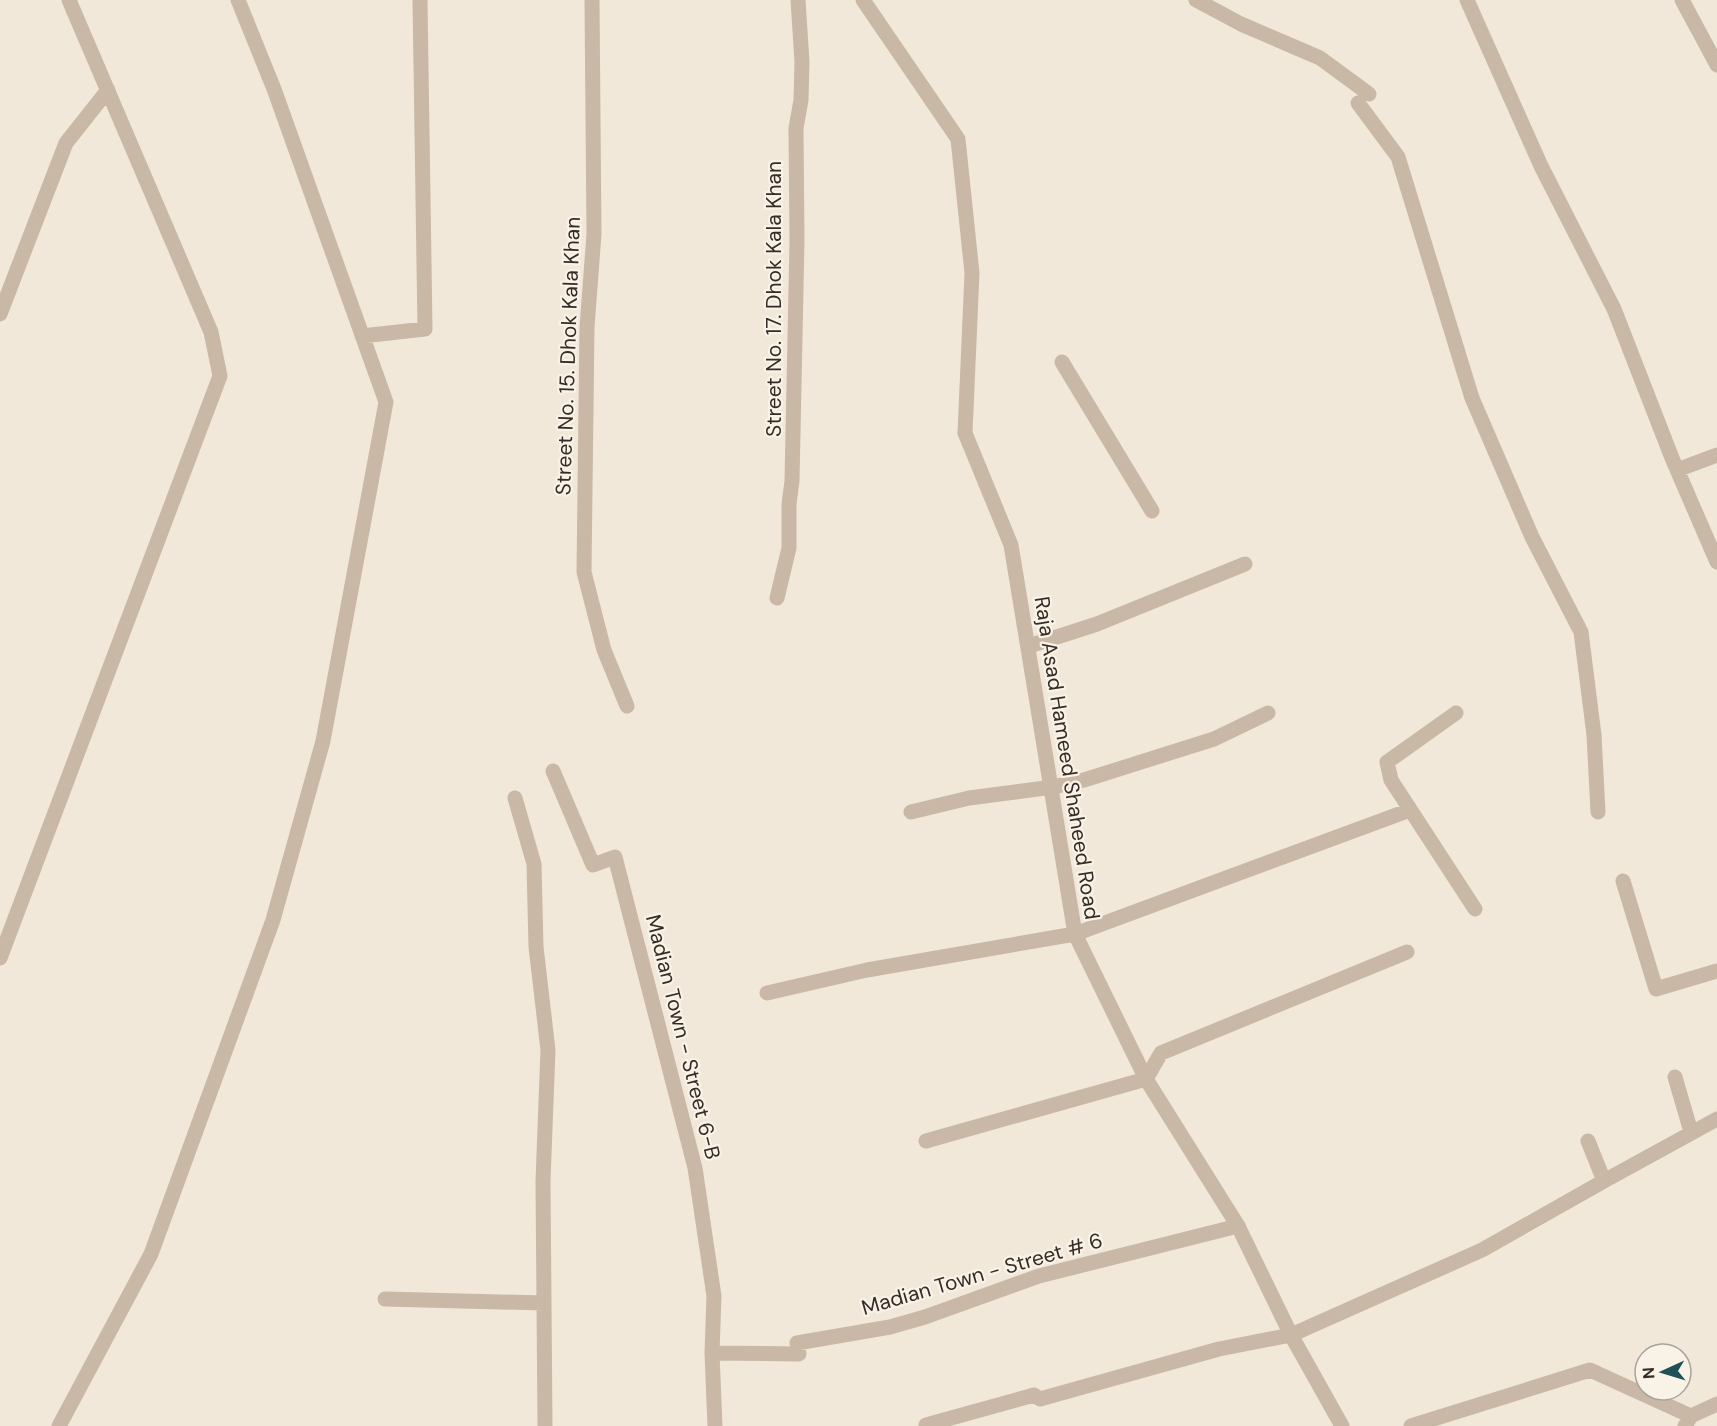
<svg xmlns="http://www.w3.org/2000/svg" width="1717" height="1426" viewBox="0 0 1717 1426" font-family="'DM Sans',sans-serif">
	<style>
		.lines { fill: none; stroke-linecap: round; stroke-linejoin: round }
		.minor { stroke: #c9b8a6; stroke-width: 15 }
		.tertiary { stroke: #c9b8a6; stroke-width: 15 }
		.labels { text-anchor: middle; stroke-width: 4.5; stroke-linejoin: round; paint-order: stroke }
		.street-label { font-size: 21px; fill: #352c27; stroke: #f9f2e6 }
	</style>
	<rect width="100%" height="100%" fill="#f1e8da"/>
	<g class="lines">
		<path class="minor" d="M592,0L594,234L587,327L584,572L604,650L627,706
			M863,0L958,139L972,273L965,433
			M1196,0L1241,24L1320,58L1369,94
			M1467,0L1541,166L1614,309L1672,458L1717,562
			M1682,0L1717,65
			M1358,103L1398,157L1472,398L1532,537L1581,632L1594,735L1598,812
			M0,314L66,143L108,90
			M362,336L425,329L420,0
			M1062,362L1152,511
			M1677,470L1717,455
			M777,598L789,548V504L792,481L797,241L796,128L801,100L802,62L798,0
			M1029,646L1097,624L1245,564
			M1456,713L1387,762L1391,780L1475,909
			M553,771L593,865L615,857L695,1168L714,1296L712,1353L715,1426
			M515,798L534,864L536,947L548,1050L543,1181L545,1426
			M911,812L969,798L1053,787L1084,780L1214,739L1268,713
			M1623,881L1656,989L1717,971
			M0,958L220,376L211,332L69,0
			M767,993L867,970L1075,934L1410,810
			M1675,1077L1691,1132
			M926,1141L1146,1079L1161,1053L1407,952
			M1588,1141L1604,1181L1717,1119
			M385,1299L544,1303
			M712,1353L799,1354L797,1343L890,1327L925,1317L1039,1276L1238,1226
			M926,1425L1034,1395L1040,1399L1219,1349L1291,1335L1482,1250L1604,1181
			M59,1426L151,1254L273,920L323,741L386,402L274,89L238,0
			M1411,1426L1590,1370L1691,1416
			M1685,1426L1691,1416L1717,1404"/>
		<path class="tertiary" d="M965,433L1011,545L1075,934L1146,1079L1238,1226L1291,1335L1342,1426"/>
	</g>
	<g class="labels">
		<g class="street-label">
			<text transform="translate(774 299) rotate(-90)" y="7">Street No. 17. Dhok Kala Khan</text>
			<text transform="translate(568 356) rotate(-88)" y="7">Street No. 15. Dhok Kala Khan</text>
			<text transform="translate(1067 758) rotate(81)" y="7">Raja Asad Hameed Shaheed Road</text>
			<text transform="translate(683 1037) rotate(76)" y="7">Madian Town - Street 6-B</text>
			<text transform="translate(982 1274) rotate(-16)" y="7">Madian Town - Street # 6</text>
		</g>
	</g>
	<g transform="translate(1663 1372) rotate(266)"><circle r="28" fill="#f9f2e6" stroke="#aba39a" stroke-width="1.5"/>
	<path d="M0-4.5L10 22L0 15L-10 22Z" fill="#1d5057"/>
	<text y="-9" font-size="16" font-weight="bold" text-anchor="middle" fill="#352c27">N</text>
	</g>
</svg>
